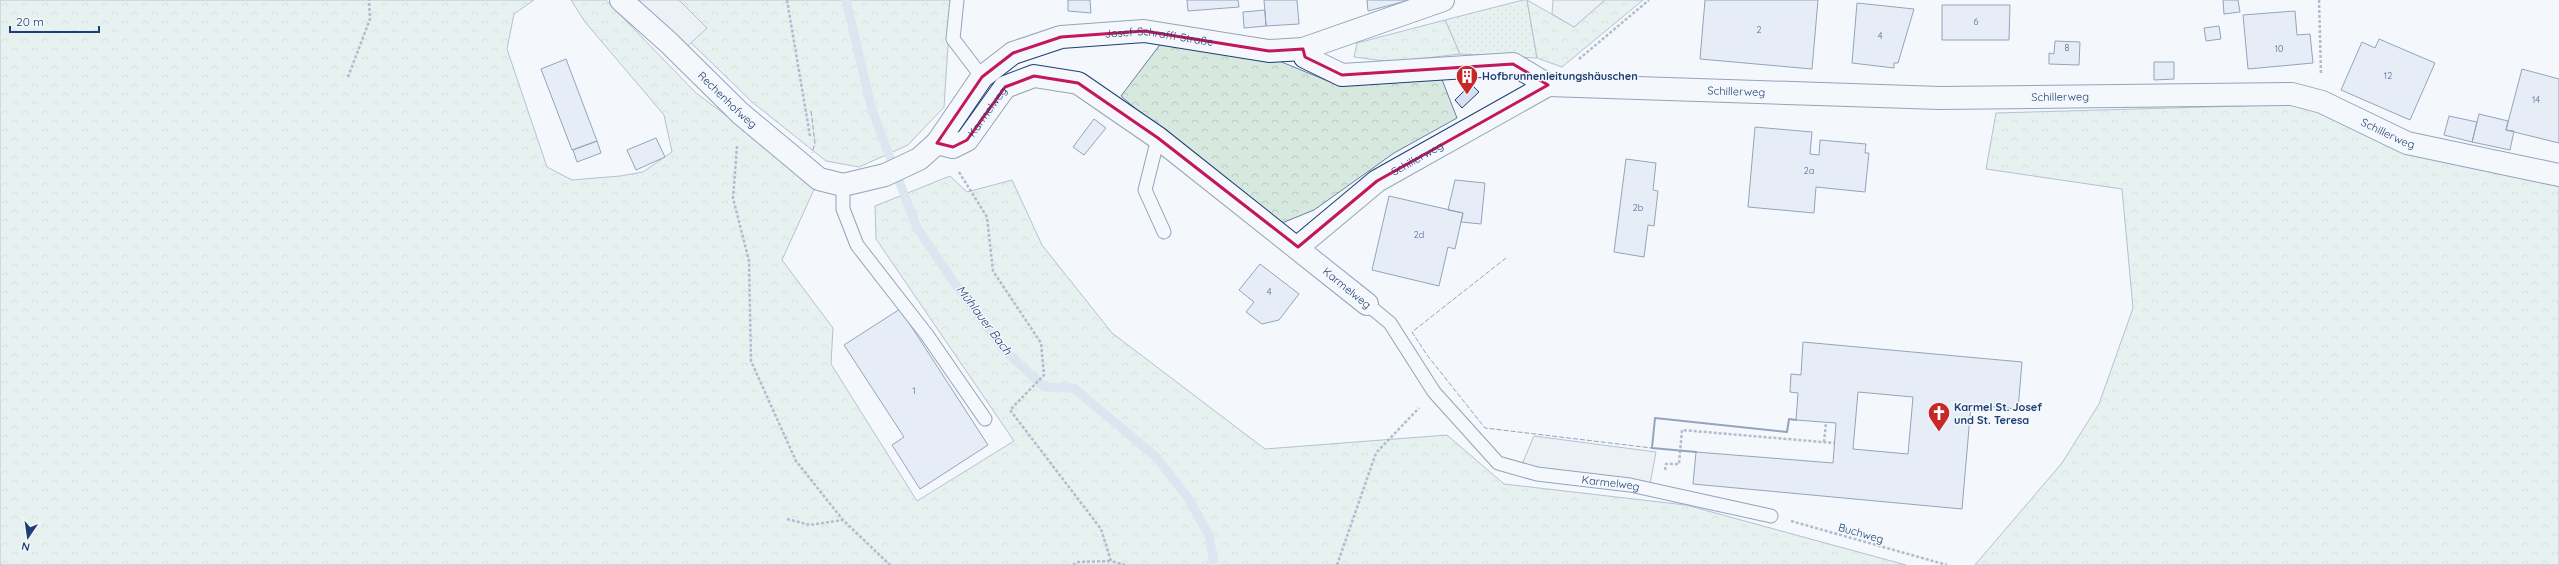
<svg xmlns="http://www.w3.org/2000/svg" width="2559" height="565" viewBox="0 0 2559 565" font-family="Quicksand,sans-serif">
	<style>
		.grass { fill: url(#grass-dots); stroke: #687fa3 }
		.forest { fill: url(#forest-crowns); stroke: #687fa3 }
		.parking { fill: #e3e8f0; stroke: #687fa3 }
		.lines { fill: none; stroke-linecap: round; stroke-linejoin: round }
		.stream { stroke: #bed0e5; stroke-width: 9 }
		.building { fill: #d5e0f0; stroke: #1d3f73; fill-rule: evenodd }
		.service-casing { stroke: #1d3f73; stroke-width: 15 }
		.minor-casing { stroke: #1d3f73; stroke-width: 24 }
		.path { stroke: #5e769c; stroke-width: 2.5; stroke-dasharray: 3 2; stroke-linecap: butt }
		.service { stroke: #f4f7fb; stroke-width: 13 }
		.minor { stroke: #f4f7fb; stroke-width: 22 }
		.fence { stroke: #1d3f73; stroke-width: 1; stroke-dasharray: 5 2; stroke-linecap: butt }
		.wall { stroke: #1d3f73; stroke-width: 2 }
		.marked { fill: none; stroke: #c2185b; stroke-width: 3; stroke-linejoin: round }
		.labels { text-anchor: middle; stroke-width: 3; stroke-linejoin: round; paint-order: stroke }
		.number-label { font-size: 9px; fill: #4b6792 }
		.street-label { font-size: 11px; fill: #1d3f73; stroke: #f4f7fb }
		.poi-label { font-size: 11px; font-weight: bold; fill: #1d3f73; stroke: #f4f7fb; text-anchor: start }
		.water-label { font-size: 12px; font-style: italic; fill: #1d3f73; stroke: #f4f7fb }
	</style>
	<defs>
		<pattern id="grass-dots" width="8" height="8" patternUnits="userSpaceOnUse"><rect width="8" height="8" fill="#d7e8df"/><path d="M2 2h.1M6 6h.1" fill="none" stroke="#b8c8c3" stroke-width="1.8" stroke-linecap="round"/></pattern>
		<pattern id="forest-crowns" width="20" height="18" patternUnits="userSpaceOnUse"><rect width="20" height="18" fill="#d7e8df"/><path d="M2 6a3 3 0 1 1 6 0M12 15a3 3 0 1 1 6 0" fill="none" stroke="#b8c8c3"/></pattern>
	</defs>
	<rect width="100%" height="100%" fill="#f4f7fb"/>
	<path class="grass" d="M1523,0H1527L1537,58L1460,54L1445,20Z"/>
	<path class="forest" d="M0,0H534L514,14L507,49L547,167L572,180L620,176L643,172L672,152L664,115L585,22L571,0H606L696,93L817,183L782,260L833,328L831,364L917,501L1014,441L876,239L875,206L950,176L967,192L1012,180L1042,245L1112,333L1265,449L1447,435L1504,484L1686,505L1906,565H0Z
		M647,0H951L944,107L908,145L859,167L826,161L752,102Z
		M1527,0L1574,27L1605,0H1643L1562,67L1537,58Z
		M1445,20L1460,54L1392,62L1354,57L1357,43Z
		M1162,42L1272,58L1335,84L1441,77L1457,118L1394,153L1314,210L1277,225L1192,158L1121,96Z
		M2310,104L2385,145L2559,175V565H1975L2062,463L2099,404L2133,308L2122,189L1986,169L1996,113Z"/>
	<path class="parking" d="M627,0H679L707,28L680,53Z
		M1553,0H1605L1574,27L1552,14Z
		M1534,436L1656,452L1649,489L1520,469Z"/>
	<g class="lines">
		<path class="stream" d="M846,0L872,110L917,228L958,288L1005,351L1044,387L1074,388L1157,458L1188,498L1209,535L1214,565"/>
	</g>
	<path class="building" d="M1068,0H1090L1091,13L1068,11Z
		M1187,0H1238L1239,7L1188,11Z
		M1264,0H1297L1299,24L1266,26Z
		M1367,0H1406V1L1368,11Z
		M1705,0H1818L1812,69L1700,59Z
		M2223,0H2238L2240,12L2224,14Z
		M1857,3L1914,9L1898,63H1894V68L1852,63Z
		M1942,5H2010L2009,40H1942Z
		M1265,10L1266,26L1244,28L1243,12Z
		M2295,11L2297,35L2310,34L2313,63L2248,69L2243,15Z
		M2219,26L2221,39L2206,41L2204,28Z
		M2379,39L2435,63L2410,120L2341,90L2362,42L2375,48Z
		M2055,41L2080,42L2079,65L2049,64V53L2054,54Z
		M566,59L597,141L572,150L541,69Z
		M2154,62H2174V79L2154,80Z
		M2522,69L2559,79V143L2506,130Z
		M1471,84L1479,92L1462,108L1455,100Z
		M2479,114L2508,121L2506,130L2514,131L2510,150L2472,142Z
		M2449,116L2477,122L2472,142L2444,135Z
		M1094,119L1106,128L1084,155L1073,147Z
		M1755,127L1812,132L1810,154L1819,155L1820,140L1866,144L1865,153H1869L1865,192L1816,187L1814,213L1748,207Z
		M656,138L665,157L636,170L627,150Z
		M597,141L601,153L577,162L573,150Z
		M1626,159L1656,163L1653,190L1658,191L1654,226L1648,225L1644,257L1614,252Z
		M1455,180L1485,183L1481,224L1461,222L1463,213L1448,210Z
		M1389,196L1463,213L1455,249L1448,247L1439,286L1372,270Z
		M1260,264L1299,294L1279,320L1262,324L1246,312L1254,302L1239,290Z
		M900,309L988,445L920,489L892,445L904,437L844,345Z
		M1803,342L2022,362L2018,409L1971,405L1962,509L1693,484L1696,452L1833,463L1836,423L1796,420L1798,393L1790,392L1791,374L1801,375ZM1858,392L1913,397L1908,454L1853,449Z"/>
	<g class="lines">
		<g class="service-casing">
			<g id="service">
				<path d="M957,0L953,39L982,77"/>
				<path d="M1158,138L1145,190L1164,232"/>
				<path d="M843,185V209L857,245L927,335L985,419"/>
				<path id="s1" d="M1367,304L1390,323L1434,392L1498,463L1537,474L1630,485L1771,516"/>
			</g>
		</g>
		<g class="minor-casing">
			<g id="minor">
				<path id="s2" d="M621,0L668,42L740,113L819,179L843,185L885,175L919,159L937,143L982,77L1013,53L1061,37L1144,31L1269,51L1303,49L1443,0"/>
				<path id="s3" d="M1303,49L1305,57L1342,75L1513,64L1548,85L1940,98L2292,94L2322,102L2407,143L2559,175"/>
				<path id="s4" d="M937,143L953,147L967,140L1005,87L1034,76L1078,83L1158,138L1367,304"/>
				<path id="s5" d="M1298,247L1377,181L1548,85"/>
			</g>
		</g>
		<path class="path" d="M787,0L810,136
			M2319,0L2321,75
			M1579,59L1649,0
			M348,77L370,19L369,0
			M737,146L733,198L749,261L751,361L796,461L843,520L890,565
			M959,172L987,217L993,271L1041,343L1044,375L1010,410L1101,529L1111,561L1125,565
			M1824,442L1826,423
			M1665,470L1666,464H1679L1682,430L1834,443
			M787,519L810,525L843,520
			M1791,521L1947,565
			M1073,565L1077,562L1111,561
			M1337,565L1376,453L1419,408"/>
		<use href="#service" class="service"/>
		<use href="#minor" class="minor"/>
		<path class="fence" d="M811,111L815,143L812,153
			M1506,258L1412,332L1427,355L1485,428L1652,448"/>
		<path class="wall" d="M1696,452L1652,448L1655,418L1787,432L1789,419L1796,420"/>
	</g>
	<path d="M0 0H2559V565H0ZM1144,31L1269,51L1303,49L1305,57L1342,75L1513,64L1548,85L1377,181L1298,247L1158,138L1078,83L1034,76L1005,87L967,140L953,147L937,143L982,77L1013,53L1061,37Z" fill="#f4f7fb" fill-opacity=".55" fill-rule="evenodd"/>
	<path class="marked" d="M1144,31L1269,51L1303,49L1305,57L1342,75L1513,64L1548,85L1377,181L1298,247L1158,138L1078,83L1034,76L1005,87L967,140L953,147L937,143L982,77L1013,53L1061,37Z"/>
	<defs>
		<g id="building-pin" transform="scale(1.15)"><path d="M0 17L-7.5 6A9.5 9.5 0 1 1 7.5 6Z" fill="#c62828" stroke="#f4f7fb"/><path d="M-4-6H4V6H1V3H-1V6H-4ZM-2.5-4.3h1.7v1.8h-1.7ZM.8-4.3h1.7v1.8H.8ZM-2.5-1h1.7V.8h-1.7ZM.8-1h1.7V.8H.8Z" fill="#fff"/></g>
		<g id="church-pin" transform="scale(1.15)"><path d="M0 17L-7.5 6A9.5 9.5 0 1 1 7.5 6Z" fill="#c62828" stroke="#f4f7fb"/><path d="M-1.2-6h2.4v3.5h3.3v2.4h-3.3V6h-2.4V-.1h-3.3v-2.4h3.3Z" fill="#fff"/></g>
	</defs>
	<g fill-rule="evenodd">
		<use href="#building-pin" x="1467" y="76"/>
		<use href="#church-pin" x="1939" y="413"/>
	</g>
	<g class="labels">
		<g class="number-label">
			<text x="1976" y="25">6</text>
			<text x="1759" y="33">2</text>
			<text x="1880" y="39">4</text>
			<text x="2067" y="51">8</text>
			<text x="2279" y="52">10</text>
			<text x="2388" y="79">12</text>
			<text x="2536" y="103">14</text>
			<text x="1809" y="174">2a</text>
			<text x="1638" y="211">2b</text>
			<text x="1419" y="238">2d</text>
			<text x="1269" y="295">4</text>
			<text x="914" y="394">1</text>
		</g>
		<g class="street-label">
			<text dy="4" stroke="none"><textPath href="#s2" startOffset="665">Josef-Schraffl-Straße</textPath></text>
			<text dy="4" stroke="none"><textPath href="#s3" startOffset="450">Schillerweg</textPath></text>
			<text dy="4" stroke="none"><textPath href="#s3" startOffset="774">Schillerweg</textPath></text>
			<text dy="4" stroke="none"><textPath href="#s2" startOffset="146">Rechenhofweg</textPath></text>
			<text dy="4" stroke="none"><textPath href="#s4" startOffset="67">Karmelweg</textPath></text>
			<text dy="4" stroke="none"><textPath href="#s3" startOffset="1110">Schillerweg</textPath></text>
			<text dy="4" stroke="none"><textPath href="#s5" startOffset="149">Schillerweg</textPath></text>
			<text transform="translate(1347 288) rotate(39)" y="4">Karmelweg</text>
			<text dy="4" stroke="none"><textPath href="#s1" startOffset="322">Karmelweg</textPath></text>
			<text transform="translate(1861 533) rotate(16)" y="4">Buchweg</text>
		</g>
		<g class="poi-label">
			<text x="1482" y="80">Hofbrunnenleitungshäuschen</text>
			<text x="1954" y="411">Karmel St. Josef<tspan x="1954" dy="13">und St. Teresa</tspan></text>
		</g>
		<g class="water-label">
			<text transform="translate(984 320) rotate(53)" y="4">Mühlauer Bach</text>
		</g>
	</g>
	<g transform="translate(28 537) rotate(193)" stroke="#f4f7fb" stroke-width="3" paint-order="stroke">
	<path d="M0-3L7 15L0 10L-7 15Z" fill="#1d3f73"/>
	<text y="-6" font-size="11" font-weight="bold" text-anchor="middle" fill="#1d3f73">N</text>
	</g>
	<path d="M10 26v6h89v-6" fill="none" stroke="#1d3f73" stroke-width="2"/>
	<text x="16" y="26" font-size="12" fill="#1d3f73" stroke="#f4f7fb" stroke-width="3" paint-order="stroke">20 m</text>
</svg>
